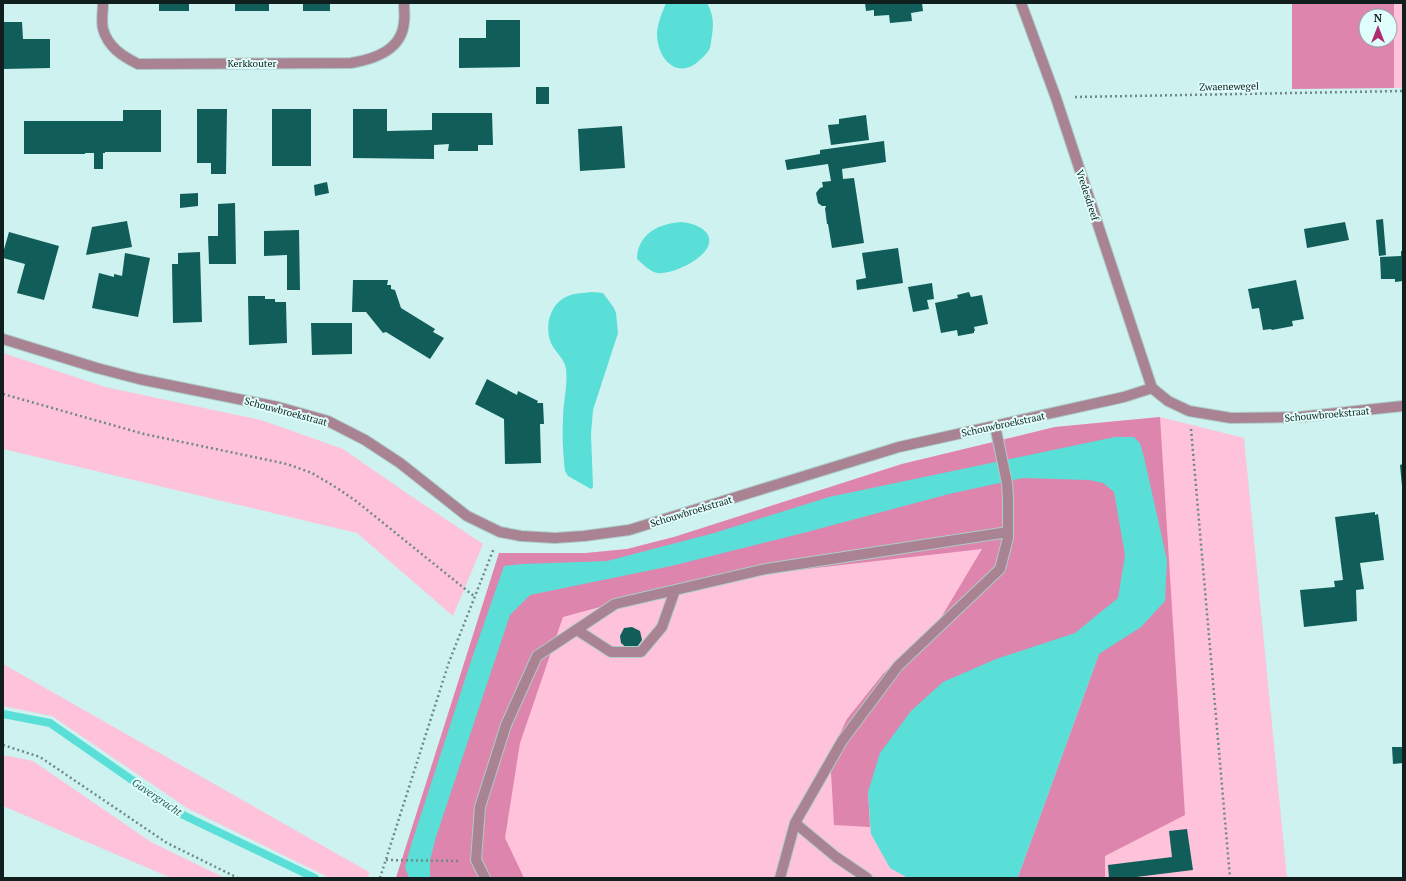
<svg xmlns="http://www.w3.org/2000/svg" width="1406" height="881" viewBox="0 0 1406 881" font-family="'PT Serif',serif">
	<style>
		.green { fill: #fec2da }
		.forest { fill: #dd85ac; fill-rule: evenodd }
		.water { fill: #59dfd7 }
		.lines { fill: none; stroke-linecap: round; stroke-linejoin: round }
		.stream { stroke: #59dfd7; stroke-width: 8 }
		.building { fill: #105d59 }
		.lane-casing { stroke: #abccc9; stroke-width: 12 }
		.street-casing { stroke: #abccc9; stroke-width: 12 }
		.path { stroke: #6f8987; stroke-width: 2.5; stroke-dasharray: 2 3; stroke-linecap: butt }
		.lane { stroke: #aa8393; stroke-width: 10 }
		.street { stroke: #aa8393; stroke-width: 10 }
		.labels { text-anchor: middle; stroke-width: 4; stroke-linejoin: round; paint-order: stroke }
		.street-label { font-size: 10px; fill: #101e1d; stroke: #e0fefb }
		.water-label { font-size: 11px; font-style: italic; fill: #2a625e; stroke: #e0fefb }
	</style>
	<rect width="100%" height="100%" fill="#cdf2ef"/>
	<path class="green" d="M1394,3H1403V88H1394Z
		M3,353L105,387L261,420L343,449L405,492L483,544L453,616L357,533L3,449Z
		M1160,417L1244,438L1287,878H396L499,553H586L627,549L674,537L902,464L1055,427Z
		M3,664L369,872L368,878H330L187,808L52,716L3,706Z
		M3,755L33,761L151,842L225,878H171L3,806Z"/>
	<path class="forest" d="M1292,3H1394V88L1292,89ZM1366,16H1390V40H1366Z
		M1160,417L1185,815L1105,856V878H1018V877L1099,654L868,792L870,827L834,825L830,754L847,719L883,674L939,621L982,549L692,582L563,617L520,743L505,838L524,878H396L499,553H586L627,549L674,537L902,464L1055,427Z"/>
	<path class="water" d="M666,3H707C713,14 714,23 712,35C711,40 711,47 709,50C707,53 703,57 701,59C679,81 658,61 657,35C657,24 662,13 666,3Z
		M681,222C695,223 718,232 706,250C699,260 681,269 669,272C665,272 661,274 657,273C649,271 643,264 637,259C638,233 659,224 681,222Z
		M592,292L603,293L614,308L616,313L618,333L593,410L591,434L593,487L591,489L568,476L565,471C563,454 562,436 563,419C563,403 568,385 566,369C565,359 555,352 551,343C544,326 550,303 568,296C575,293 584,293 592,292Z
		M1115,437H1134L1140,443L1144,457L1167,560L1165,601L1141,627L1099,654L1018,877L1016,878H908L890,868L871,834L868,792L880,753L911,711L943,682L996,659L1075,633L1118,598L1125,555L1114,492L1103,483L1089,480L1023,478L949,494L807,532L671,566L530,595L510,615L436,837L430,860V878H409L405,867L412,842L470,664L504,566L522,564L607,561L714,533L829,497Z"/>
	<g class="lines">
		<path class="stream" d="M3,714L50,723L181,814L315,878"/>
	</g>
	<path class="building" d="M159,3H189V11H159Z
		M235,3H269V11H235Z
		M303,3H330V11H303Z
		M865,3H922L923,11L911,13L912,21L890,23L889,15L874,16V10L866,11Z
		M486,20H520V67L459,68V38H486Z
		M3,22H22L23,39H50V68L3,69Z
		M536,87H549V104H536Z
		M197,109H227L226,174H211V163H197Z
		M272,109H311V166H272Z
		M353,109H387V131L432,130V113H492L493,145H478V151H448L449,144L434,145V159L353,158Z
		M123,110H161V152H105V153H103V169H94V153H85V154H24V121H123Z
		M866,115L869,140L831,145L828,125L839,124V119Z
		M622,126L625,168L580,171L578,129Z
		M884,141L886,162L842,169L843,179L854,178L864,243L832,248L828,224H827L825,208L826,207V206H822L818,203L816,193L820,188L823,187L822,182L831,181L828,164L787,170L785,160L820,154V150Z
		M327,182L329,193L315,196L314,185Z
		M198,193V206L180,208V194Z
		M235,203L236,264H209L208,236H218V204Z
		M1383,219L1386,255L1379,256L1376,220Z
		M127,221L132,247L86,255L92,227Z
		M1345,222L1349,240L1307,248L1304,229Z
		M299,230L300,290H287V255L264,256V231Z
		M9,232L59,246L44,300L17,293L25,264L3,258V253Z
		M898,248L903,283L857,290L856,280L866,278L862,253Z
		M1401,251H1403V281L1395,282V279H1381L1380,257L1401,256Z
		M200,252L202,322L173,323L172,264H178V253Z
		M125,253L150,258L138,317L92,308L99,273L114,277V274L122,276Z
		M353,280H388L387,285H391V289L395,290L401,308L435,329L433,332L444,338L430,359L386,332L383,333L366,312H352Z
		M1296,280L1304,319L1292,321L1293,326L1272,330L1271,329L1263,330L1259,308L1252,309L1248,289Z
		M932,283L934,299L927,300L929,309L913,312L908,287Z
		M969,292L971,297L982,295L988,324L974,327L975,331H974V333L958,336L957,330L941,333L935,303L958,298L957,295Z
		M248,296H265V299H275V302H286L287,343L249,345Z
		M311,323H352V354L312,355Z
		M487,379L517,395L518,391L538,401L537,403H543L544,424H540L541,463L505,464L504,419L475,404Z
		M1403,464V486H1402L1400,465Z
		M1375,512V515L1378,514L1384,560L1360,563L1364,589L1356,590L1357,621L1304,627L1300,590L1335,587L1334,581L1343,580L1335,517Z
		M632,627L640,631L642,640L637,647L628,649L621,643L620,636L624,628Z
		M1392,747H1403V763L1393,764Z
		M1187,829L1193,870L1128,878H1109L1108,865L1172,857L1169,831Z"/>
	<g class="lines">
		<g class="lane-casing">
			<path id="lane" d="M577,630L611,652H641L662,627L675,590
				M795,823L836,857L867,878
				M485,878L476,860L480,807L506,725L537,656L615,604L766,569L1008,532
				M780,878L795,823L842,741L898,666L1000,569L1008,538V498L1007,483L995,426"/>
		</g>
		<g class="street-casing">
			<path id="street" d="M103,3C103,11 101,21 103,29C108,47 122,56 138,64L351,63C375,59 402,50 404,22C405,16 404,9 404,3
				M1021,3L1056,98L1152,388
				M3,339L97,368L139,379L278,407L328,421L365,440L400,463L467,516L500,532L521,536L555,538L584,536L629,530L899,447L1124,397L1152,388
				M1152,388L1168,401L1189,411L1231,418L1299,417L1403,406"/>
		</g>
		<path class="path" d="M1075,97L1403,91
			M3,394L144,434L287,464L312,473L337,488L356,501L475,597
			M1191,429L1230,878
			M3,745L40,757L167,843L238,878
			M386,860L458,861
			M380,878L449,662L494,548"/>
		<use href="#lane" class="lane"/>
		<use href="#street" class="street"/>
	</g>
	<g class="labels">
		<g class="street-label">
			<text x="252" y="67">Kerkkouter</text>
			<text transform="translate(1229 86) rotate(-1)" y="4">Zwaenewegel</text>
			<text transform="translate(1088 195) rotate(72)" y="4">Vredesdreef</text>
			<text transform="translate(286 411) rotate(15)" y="4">Schouwbroekstraat</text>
			<text transform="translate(1327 414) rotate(-5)" y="4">Schouwbroekstraat</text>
			<text transform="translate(1003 424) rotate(-12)" y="4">Schouwbroekstraat</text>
			<text transform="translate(691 511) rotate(-17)" y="4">Schouwbroekstraat</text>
		</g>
		<g class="water-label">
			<text transform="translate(157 797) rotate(34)" y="4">Gavergracht</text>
		</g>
	</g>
	<rect width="1406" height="881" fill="none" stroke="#101e1d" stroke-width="8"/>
	<g transform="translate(1378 28)"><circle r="19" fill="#e0fefb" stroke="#8da4a2"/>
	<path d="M0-3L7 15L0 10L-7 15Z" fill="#ae2a71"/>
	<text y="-6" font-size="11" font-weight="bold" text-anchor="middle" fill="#101e1d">N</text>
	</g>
</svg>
